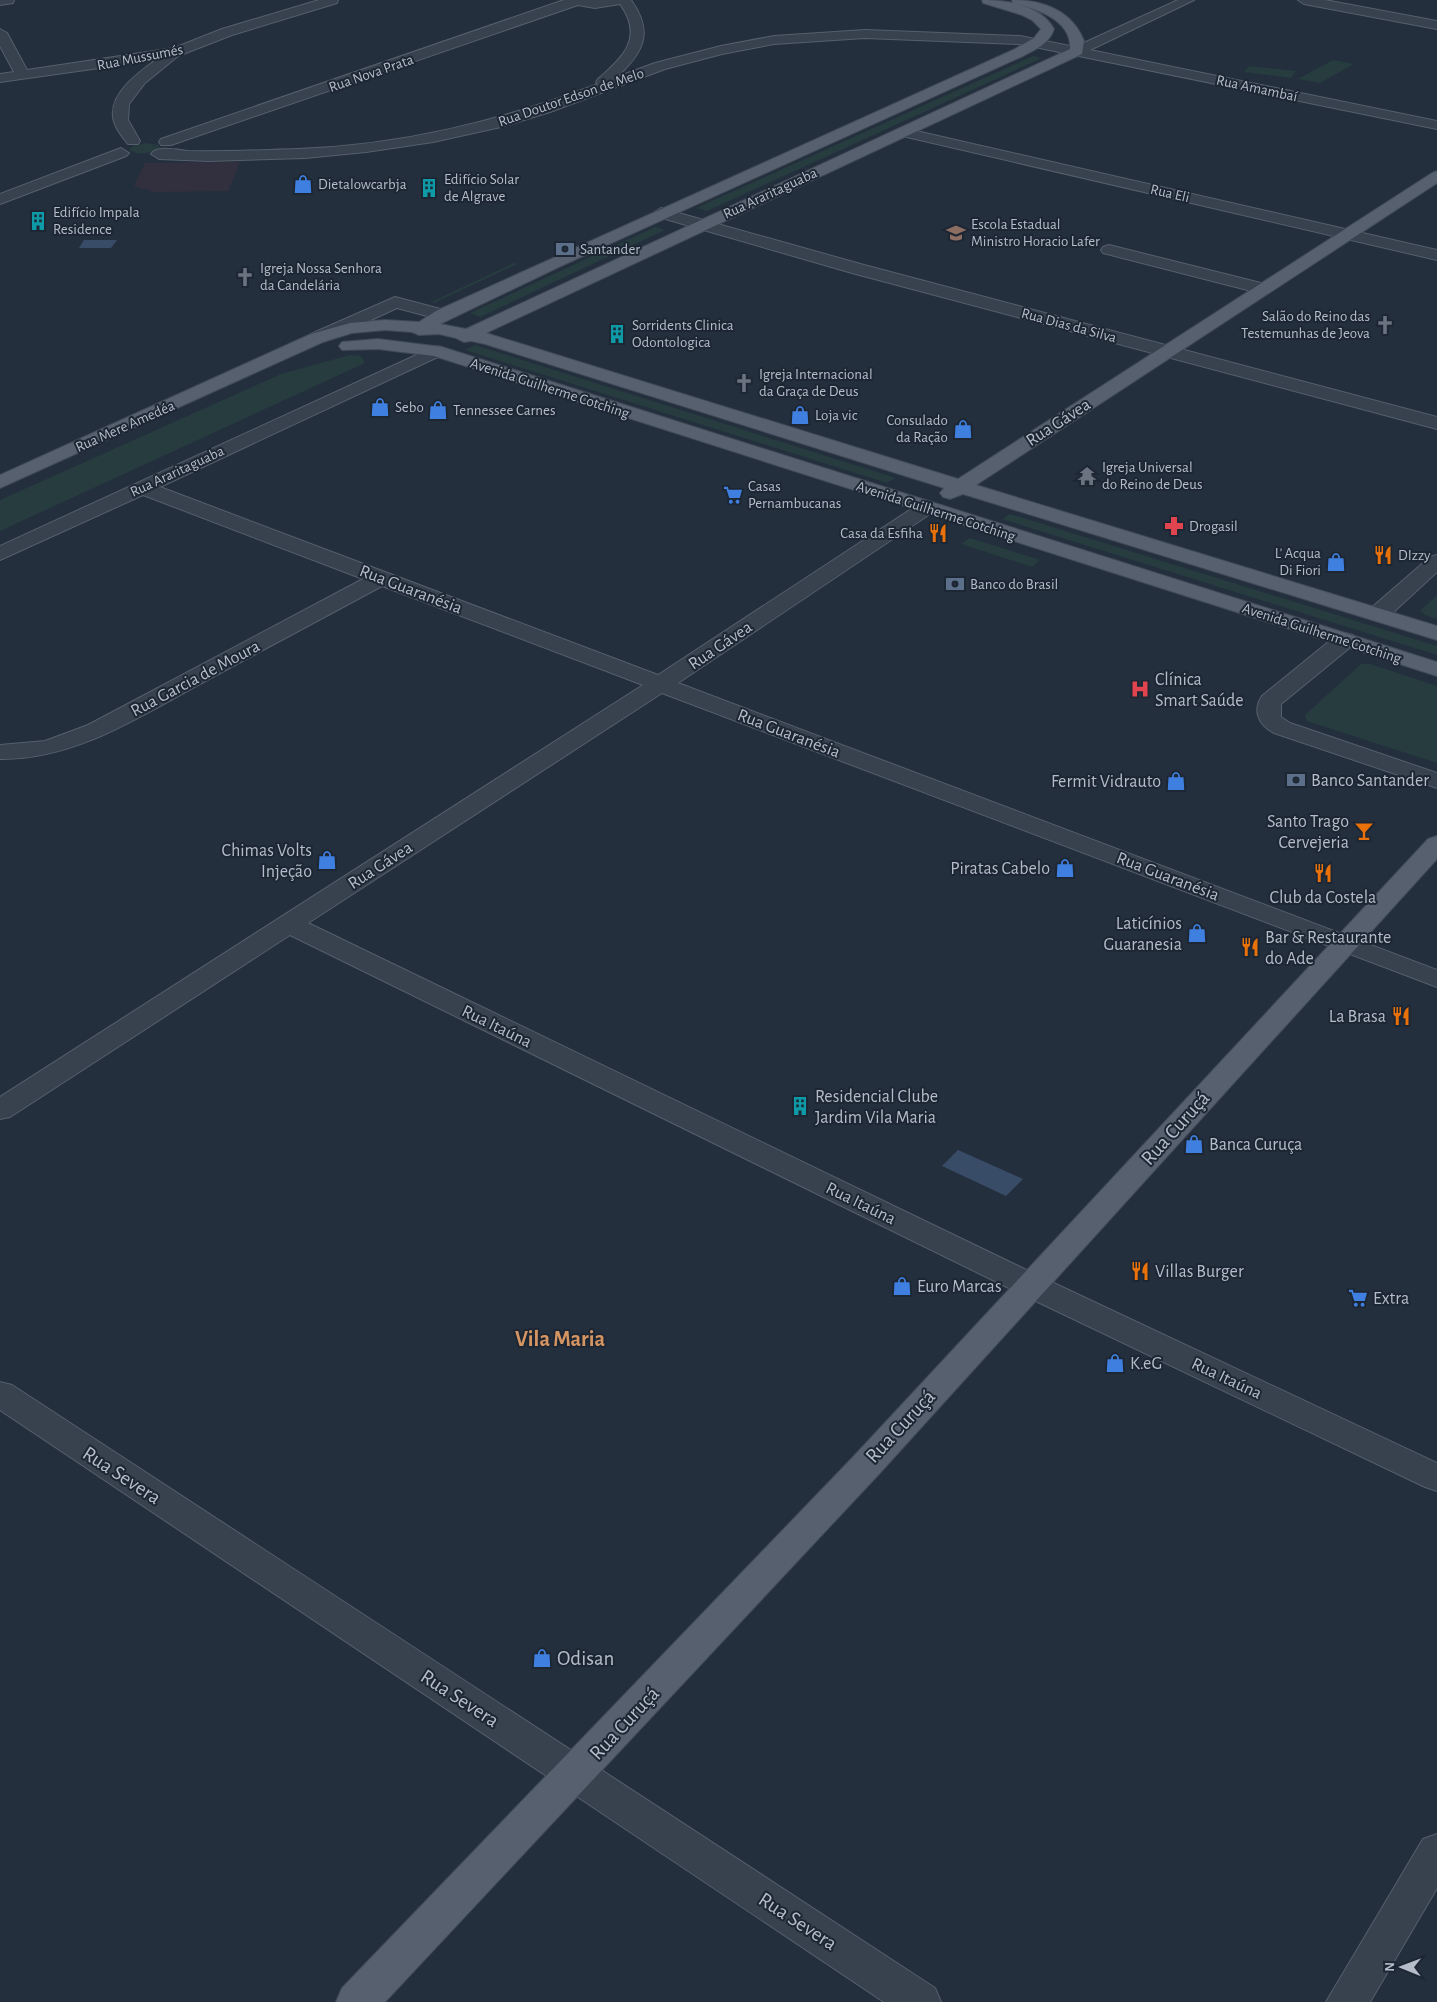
<svg xmlns="http://www.w3.org/2000/svg" width="1437" height="2002" viewBox="0 0 1437 2002" font-family="'Alegreya Sans',sans-serif">
	<style>
		.medical { fill: #32303f }
		.green { fill: #263c3f }
		.water { fill: #394c67 }
		.lines { fill: none; stroke-linecap: round; stroke-linejoin: round }
		.minor-casing { stroke: #565f6c; stroke-width: 2 }
		.major-casing { stroke: #414a57; stroke-width: 2 }
		.minor { fill: #38414e; fill-rule: evenodd }
		.major { fill: #56606e; fill-rule: evenodd }
		.labels { text-anchor: middle; stroke-width: 4; stroke-linejoin: round; paint-order: stroke }
		.far-street-label { font-size: 15px; fill: #b4bcc9; stroke: #1d2633 }
		.far-poi-label { font-size: 15px; fill: #b4bcc9; stroke: #1d2633; text-anchor: start }
		.street-label { font-size: 18px; fill: #b4bcc9; stroke: #1d2633 }
		.poi-label { font-size: 18px; fill: #b4bcc9; stroke: #1d2633; text-anchor: start }
		.near-street-label { font-size: 21px; fill: #b4bcc9; stroke: #1d2633 }
		.near-poi-label { font-size: 21px; fill: #b4bcc9; stroke: #1d2633; text-anchor: start }
		.district-label { font-size: 22px; font-weight: bold; fill: #d59563; stroke: #1d2633 }
	</style>
	<rect width="100%" height="100%" fill="#242f3e"/>
	<path class="medical" d="M240,162L228,191L155,192L134,186L145,163Z"/>
	<path class="green" d="M1033,56L1042,58L707,211L696,208Z
		M1333,60L1354,64L1320,83L1298,79Z
		M1249,66L1296,71L1291,78L1244,72Z
		M146,143L158,145L160,148C152,154 136,156 129,149L133,146Z
		M655,227L665,230L480,317L470,313Z
		M514,263L517,264L434,303L431,302Z
		M475,345L896,478L887,483L465,350Z
		M350,355L361,356L365,363L0,531V500L281,374Z
		M1010,514L1437,646V655L1002,519Z
		M970,538L1040,560L1032,567L961,544Z
		M1437,595V619L1425,615L1420,611Z
		M1361,664H1370L1437,686V763L1307,721L1305,715Z"/>
	<path class="water" d="M84,240H117L111,248H79Z
		M958,1150L1023,1179L1006,1196L942,1166Z"/>
	<g class="lines">
		<g class="minor-casing">
			<path id="minor" d="M0,0H14L13,3L0,5Z
				M319,0H338L337,3L232,35L178,56L145,83L129,104L128,120L140,141L138,144H128C122,136 114,127 113,117C110,93 139,72 156,60L0,82V74L14,72L0,46V29L7,33L27,70L174,48L222,29Z
				M564,0H631C654,32 644,52 617,77L655,63L721,46L774,36L865,30L1020,36L1075,47L1178,0H1194L1090,50L1437,121V129L1020,44L865,38L774,44L722,54L665,69L550,112L501,127L433,142L366,152L305,158L209,161L159,159L151,154C157,145 178,150 188,151C224,152 261,150 298,149C403,145 500,121 598,84L596,82L598,79C624,57 644,37 620,4L595,8L578,5L171,145H161L159,142L161,139Z
				M1298,0H1325L1437,21V29L1304,4Z
				M903,128L1437,250V260L898,135L896,132L898,129Z
				M121,148L129,153L126,156L0,204V194Z
				M661,208L864,265L1437,417V429L852,273L655,216L653,213Z
				M1109,245L1269,285L1272,289L1269,293L1263,294L1103,253L1101,250L1103,247Z
				M395,297L448,311L451,315L448,319L442,320L397,308L323,342H311L308,338L311,334Z
				M436,346L442,347L445,351L442,355L160,487L658,675L919,504L926,502L933,504L936,508L933,512L678,683L1437,970V987L662,693L308,923L1043,1278L1437,1463V1491L1425,1487L1021,1294L290,935L10,1117L0,1119V1097L643,685L382,586C325,617 268,647 211,678C145,713 78,760 0,759V745L45,741L88,725L363,579L143,495L0,560V546Z
				M1437,555V572L1386,619L1378,621L1370,619L1367,614L1370,609L1430,557Z
				M1345,633L1353,635L1356,640L1353,645L1281,704V717L1290,723L1437,773V788L1274,733C1259,725 1252,711 1262,696L1337,635Z
				M0,1382L12,1385L935,1988L941,2002H884L0,1410Z
				M1437,1834V1888L1370,2002H1326L1423,1839Z"/>
		</g>
		<g class="major-casing">
			<path id="major" d="M982,0C1007,0 1041,5 1054,29C1049,44 1036,49 1023,56L561,266L440,324L466,329L1070,49C1072,20 1037,9 1013,3L1012,0C1042,0 1072,10 1084,41L1082,54L486,333L958,479L1432,173L1437,171V183L976,485L1437,626V640L963,494L950,499L943,497L940,493L944,488L485,344L471,341L464,342L456,338L439,334L419,335L412,332L385,330L352,333L323,342L0,488V475L311,334L350,323L385,320L419,322L436,311L1013,50L1034,38L1041,29L1032,20L1022,15L983,3Z
				M378,339L442,347L1437,662V676L434,356L378,349L342,350L339,346L342,342Z
				M1437,836V859L879,1474L385,2002H336L342,1988L854,1456L1428,839Z"/>
		</g>
		<use href="#minor" class="minor"/>
		<use href="#major" class="major"/>
	</g>
	<defs>
		<g id="shop-bare" transform="scale(1.5)"><path d="M-5-2.5h2.3a2.7 3.5 0 0 1 5.4 0H5L5.5 6h-11ZM-1.5-2.5h3a1.5 2.3 0 0 0-3 0Z" fill="#3f7fe0" stroke="#1d2633" stroke-width="2.5" paint-order="stroke"/></g>
		<g id="building-bare" transform="scale(1.5)"><path d="M-4-6H4V6H1V3H-1V6H-4ZM-2.5-4.3h1.7v1.8h-1.7ZM.8-4.3h1.7v1.8H.8ZM-2.5-1h1.7V.8h-1.7ZM.8-1h1.7V.8H.8Z" fill="#0f9aa8" stroke="#1d2633" stroke-width="2.5" paint-order="stroke"/></g>
		<g id="school-bare" transform="scale(1.5)"><path d="M0-5L7-2L0 1L-7-2ZM-4 1L0 2.5L4 1V4Q0 6-4 4Z" fill="#8d6e63" stroke="#1d2633" stroke-width="2.5" paint-order="stroke"/></g>
		<g id="bank-bare" transform="scale(1.5)"><path d="M-6-4H6V4H-6ZM0-2.3a2.3 2.3 0 1 0 0 4.6a2.3 2.3 0 1 0 0-4.6Z" fill="#5c6f8a" stroke="#1d2633" stroke-width="2.5" paint-order="stroke"/></g>
		<g id="church-bare" transform="scale(1.5)"><path d="M-1.2-6h2.4v3.5h3.3v2.4h-3.3V6h-2.4V-.1h-3.3v-2.4h3.3Z" fill="#6b7280" stroke="#1d2633" stroke-width="2.5" paint-order="stroke"/></g>
		<g id="temple-bare" transform="scale(1.5)"><path d="M0-6L5-2H3V0L6.5 2.5H4V6H1.5V3h-3V6H-4V2.5H-6.5L-3 0V-2H-5Z" fill="#6b7280" stroke="#1d2633" stroke-width="2.5" paint-order="stroke"/></g>
		<g id="supermarket-bare" transform="scale(1.5)"><path d="M-6-5.5h2.5l.6 2H6L4.5 2H-2.5L-4.4-4H-6ZM-1.5 3.2a1.3 1.3 0 1 0 .1 0ZM3 3.2a1.3 1.3 0 1 0 .1 0Z" fill="#3f7fe0" stroke="#1d2633" stroke-width="2.5" paint-order="stroke"/></g>
		<g id="pharmacy-bare" transform="scale(1.5)"><path d="M-2-6h4v4h4v4h-4v4h-4v-4h-4v-4h4Z" fill="#e0444e" stroke="#1d2633" stroke-width="2.5" paint-order="stroke"/></g>
		<g id="restaurant-bare" transform="scale(1.5)"><path d="M-5-6h1v4h1v-4h1v4h1v-4h1v5L-1.5 .5V6h-2V.5L-5-1ZM5-6V6H3V1.5H1.5Q1.5-4 5-6Z" fill="#e8710a" stroke="#1d2633" stroke-width="2.5" paint-order="stroke"/></g>
		<g id="hospital-bare" transform="scale(1.5)"><path d="M-5-5h3v3.5h4V-5h3V5h-3V1.5h-4V5h-3Z" fill="#e0444e" stroke="#1d2633" stroke-width="2.5" paint-order="stroke"/></g>
		<g id="bar-bare" transform="scale(1.5)"><path d="M-6-5H6L.8 .8V4.5H3.5V6h-7V4.5H-.8V.8Z" fill="#e8710a" stroke="#1d2633" stroke-width="2.5" paint-order="stroke"/></g>
	</defs>
	<g fill-rule="evenodd">
		<use href="#shop-bare" x="303" y="184"/>
		<use href="#building-bare" x="429" y="188"/>
		<use href="#building-bare" x="38" y="221"/>
		<use href="#school-bare" x="956" y="233"/>
		<use href="#bank-bare" x="565" y="249"/>
		<use href="#church-bare" x="245" y="277"/>
		<use href="#church-bare" x="1385" y="325"/>
		<use href="#building-bare" x="617" y="334"/>
		<use href="#church-bare" x="744" y="383"/>
		<use href="#shop-bare" x="380" y="407"/>
		<use href="#shop-bare" x="438" y="410"/>
		<use href="#shop-bare" x="800" y="415"/>
		<use href="#shop-bare" x="963" y="429"/>
		<use href="#temple-bare" x="1087" y="476"/>
		<use href="#supermarket-bare" x="733" y="495"/>
		<use href="#pharmacy-bare" x="1174" y="526"/>
		<use href="#restaurant-bare" x="938" y="533"/>
		<use href="#restaurant-bare" x="1383" y="555"/>
		<use href="#shop-bare" x="1336" y="562"/>
		<use href="#bank-bare" x="955" y="584"/>
		<use href="#hospital-bare" x="1140" y="689"/>
		<use href="#bank-bare" x="1296" y="780"/>
		<use href="#shop-bare" x="1176" y="781"/>
		<use href="#bar-bare" x="1364" y="831"/>
		<use href="#shop-bare" x="327" y="860"/>
		<use href="#shop-bare" x="1065" y="868"/>
		<use href="#restaurant-bare" x="1323" y="873"/>
		<use href="#shop-bare" x="1197" y="933"/>
		<use href="#restaurant-bare" x="1250" y="947"/>
		<use href="#restaurant-bare" x="1401" y="1016"/>
		<use href="#building-bare" x="800" y="1106"/>
		<use href="#shop-bare" x="1194" y="1144"/>
		<use href="#restaurant-bare" x="1140" y="1271"/>
		<use href="#shop-bare" x="902" y="1286"/>
		<use href="#supermarket-bare" x="1358" y="1298"/>
		<use href="#shop-bare" x="1115" y="1363"/>
		<use href="#shop-bare" x="542" y="1658"/>
	</g>
	<g class="labels">
		<g class="far-street-label">
			<text transform="translate(140 57) rotate(-11)" y="5">Rua Mussumés</text>
			<text transform="translate(371 73) rotate(-19)" y="5">Rua Nova Prata</text>
			<text transform="translate(1257 88) rotate(12)" y="5">Rua Amambaí</text>
			<text transform="translate(571 97) rotate(-19)" y="5">Rua Doutor Edson de Melo</text>
			<text transform="translate(770 193) rotate(-25)" y="5">Rua Araritaguaba</text>
			<text transform="translate(1170 193) rotate(13)" y="5">Rua Eli</text>
			<text transform="translate(1069 325) rotate(15)" y="5">Rua Dias da Silva</text>
			<text transform="translate(550 388) rotate(18)" y="5">Avenida Guilherme Cotching</text>
			<text transform="translate(125 426) rotate(-24)" y="5">Rua Mere Amedéa</text>
			<text transform="translate(177 471) rotate(-25)" y="5">Rua Araritaguaba</text>
			<text transform="translate(936 511) rotate(18)" y="5">Avenida Guilherme Cotching</text>
			<text transform="translate(1322 633) rotate(18)" y="5">Avenida Guilherme Cotching</text>
		</g>
		<g class="far-poi-label">
			<text x="444" y="184">Edifício Solar<tspan x="444" dy="17">de Algrave</tspan></text>
			<text x="318" y="189">Dietalowcarbja</text>
			<text x="53" y="217">Edifício Impala<tspan x="53" dy="17">Residence</tspan></text>
			<text x="971" y="229">Escola Estadual<tspan x="971" dy="17">Ministro Horacio Lafer</tspan></text>
			<text x="580" y="254">Santander</text>
			<text x="260" y="273">Igreja Nossa Senhora<tspan x="260" dy="17">da Candelária</tspan></text>
			<text x="1370" y="321" text-anchor="end">Salão do Reino das<tspan x="1370" dy="17">Testemunhas de Jeova</tspan></text>
			<text x="632" y="330">Sorridents Clinica<tspan x="632" dy="17">Odontologica</tspan></text>
			<text x="759" y="379">Igreja Internacional<tspan x="759" dy="17">da Graça de Deus</tspan></text>
			<text x="395" y="412">Sebo</text>
			<text x="453" y="415">Tennessee Carnes</text>
			<text x="815" y="420">Loja vic</text>
			<text x="948" y="425" text-anchor="end">Consulado<tspan x="948" dy="17">da Ração</tspan></text>
			<text x="1102" y="472">Igreja Universal<tspan x="1102" dy="17">do Reino de Deus</tspan></text>
			<text x="748" y="491">Casas<tspan x="748" dy="17">Pernambucanas</tspan></text>
			<text x="1189" y="531">Drogasil</text>
			<text x="923" y="538" text-anchor="end">Casa da Esfiha</text>
			<text x="1321" y="558" text-anchor="end">L' Acqua<tspan x="1321" dy="17">Di Fiori</tspan></text>
			<text x="1398" y="560">DIzzy</text>
			<text x="970" y="589">Banco do Brasil</text>
		</g>
		<g class="street-label">
			<text transform="translate(1058 422) rotate(-33)" y="6">Rua Gávea</text>
			<text transform="translate(411 589) rotate(21)" y="6">Rua Guaranésia</text>
			<text transform="translate(720 645) rotate(-34)" y="6">Rua Gávea</text>
			<text transform="translate(195 678) rotate(-28)" y="6">Rua Garcia de Moura</text>
			<text transform="translate(789 733) rotate(21)" y="6">Rua Guaranésia</text>
			<text transform="translate(380 865) rotate(-33)" y="6">Rua Gávea</text>
			<text transform="translate(1168 876) rotate(21)" y="6">Rua Guaranésia</text>
			<text transform="translate(497 1026) rotate(26)" y="6">Rua Itaúna</text>
			<text transform="translate(861 1203) rotate(26)" y="6">Rua Itaúna</text>
			<text transform="translate(1227 1378) rotate(25)" y="6">Rua Itaúna</text>
		</g>
		<g class="poi-label">
			<text x="1155" y="685">Clínica<tspan x="1155" dy="21">Smart Saúde</tspan></text>
			<text x="1311" y="786">Banco Santander</text>
			<text x="1161" y="787" text-anchor="end">Fermit Vidrauto</text>
			<text x="1349" y="827" text-anchor="end">Santo Trago<tspan x="1349" dy="21">Cervejeria</tspan></text>
			<text x="312" y="856" text-anchor="end">Chimas Volts<tspan x="312" dy="21">Injeção</tspan></text>
			<text x="1050" y="874" text-anchor="end">Piratas Cabelo</text>
			<text x="1323" y="903" text-anchor="middle">Club da Costela</text>
			<text x="1182" y="929" text-anchor="end">Laticínios<tspan x="1182" dy="21">Guaranesia</tspan></text>
			<text x="1265" y="943">Bar &amp; Restaurante<tspan x="1265" dy="21">do Ade</tspan></text>
			<text x="1386" y="1022" text-anchor="end">La Brasa</text>
			<text x="815" y="1102">Residencial Clube<tspan x="815" dy="21">Jardim Vila Maria</tspan></text>
			<text x="1209" y="1150">Banca Curuça</text>
			<text x="1155" y="1277">Villas Burger</text>
			<text x="917" y="1292">Euro Marcas</text>
			<text x="1373" y="1304">Extra</text>
			<text x="1130" y="1369">K.eG</text>
		</g>
		<g class="near-street-label">
			<text transform="translate(1175 1128) rotate(-48)" y="7">Rua Curuçá</text>
			<text transform="translate(900 1426) rotate(-47)" y="7">Rua Curuçá</text>
			<text transform="translate(122 1475) rotate(33)" y="7">Rua Severa</text>
			<text transform="translate(460 1698) rotate(33)" y="7">Rua Severa</text>
			<text transform="translate(624 1723) rotate(-47)" y="7">Rua Curuçá</text>
			<text transform="translate(798 1921) rotate(33)" y="7">Rua Severa</text>
		</g>
		<g class="near-poi-label">
			<text x="557" y="1665">Odisan</text>
		</g>
		<g class="district-label">
			<text x="560" y="1346">Vila Maria</text>
		</g>
	</g>
	<g transform="translate(1402 1967) rotate(271)" stroke="#1d2633" stroke-width="4" paint-order="stroke">
	<path d="M0-4L9 19L0 12L-9 19Z" fill="#b4bcc9"/>
	<text y="-8" font-size="14" font-weight="bold" text-anchor="middle" fill="#b4bcc9">N</text>
	</g>
</svg>
